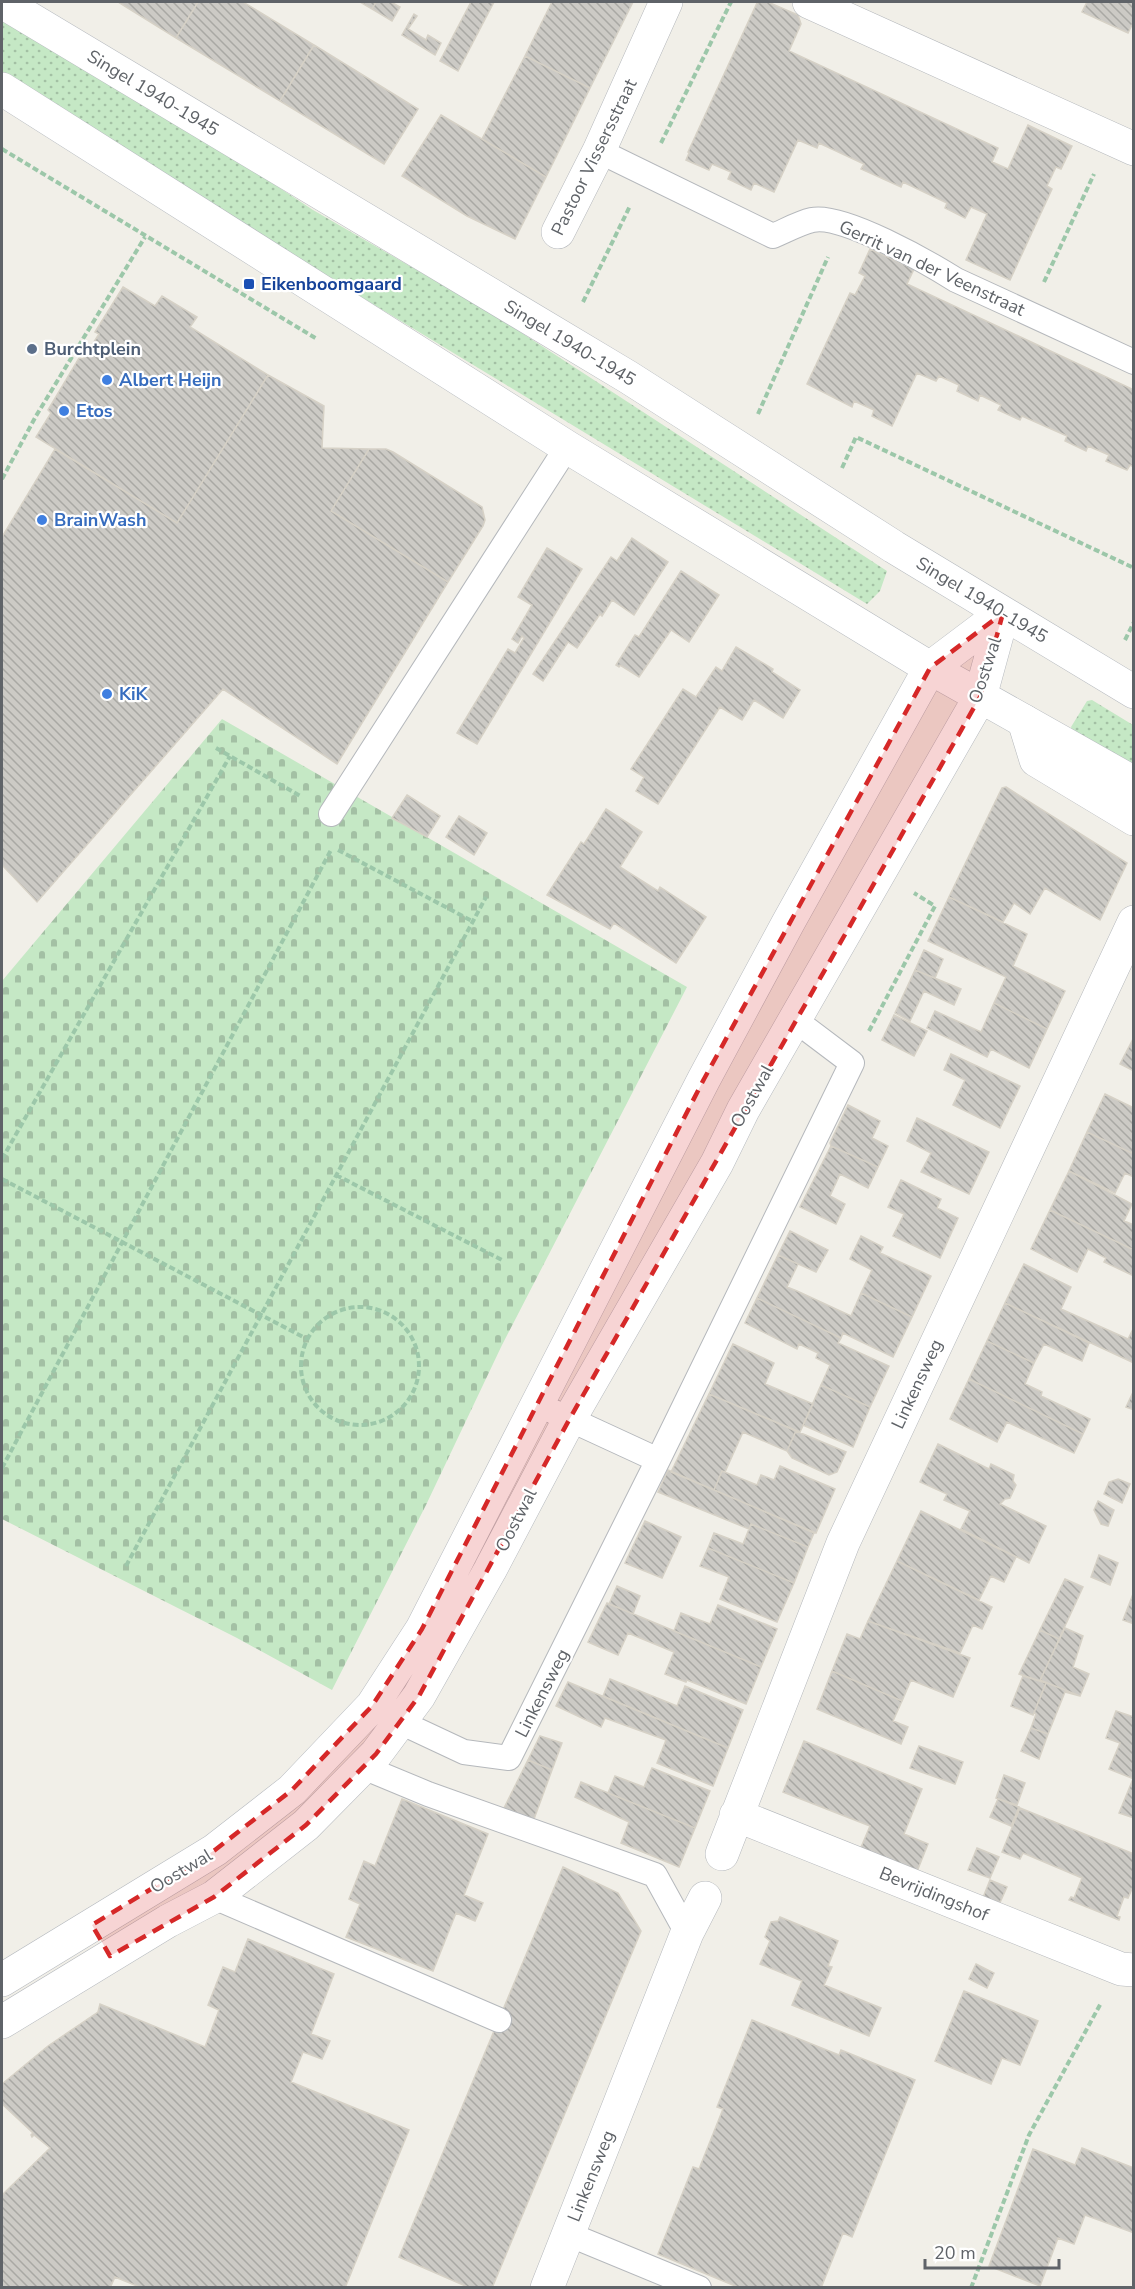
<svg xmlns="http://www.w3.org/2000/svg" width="1135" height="2289" viewBox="0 0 1135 2289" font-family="'Nunito Sans',sans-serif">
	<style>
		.grass { fill: url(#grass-dots) }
		.cemetery { fill: url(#cemetery-stones) }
		.building { fill: url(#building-back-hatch); stroke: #d6d1c6; stroke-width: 1.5 }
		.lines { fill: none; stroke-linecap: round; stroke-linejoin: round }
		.lane-casing { stroke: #b5b8bc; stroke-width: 26 }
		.street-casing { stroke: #b5b8bc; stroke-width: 34 }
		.secondary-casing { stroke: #b6babf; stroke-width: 34 }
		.path { stroke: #9cc7a9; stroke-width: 4; stroke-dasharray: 6 3; stroke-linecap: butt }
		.lane { stroke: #fff; stroke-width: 24 }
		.street { stroke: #fff; stroke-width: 33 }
		.secondary { stroke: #fff; stroke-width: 33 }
		.marked { fill: #d62828; fill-opacity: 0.2; stroke: #d62828; stroke-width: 4.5; stroke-dasharray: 12 8; stroke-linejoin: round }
		.transit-dot { fill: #1a4fb4; stroke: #fff; stroke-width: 2 }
		.service-dot { fill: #5c6f8a; stroke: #fff; stroke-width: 2 }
		.shop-dot { fill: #3f7fe0; stroke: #fff; stroke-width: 2 }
		.labels { text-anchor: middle; stroke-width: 4.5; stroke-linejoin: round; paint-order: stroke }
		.street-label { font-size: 18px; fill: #5f6368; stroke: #fff }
		.transit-label { font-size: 18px; font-weight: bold; fill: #164399; stroke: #fff; text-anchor: start }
		.service-label { font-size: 18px; font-weight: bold; fill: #4e5e75; stroke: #fff; text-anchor: start }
		.shop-label { font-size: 18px; font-weight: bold; fill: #366cbe; stroke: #fff; text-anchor: start }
	</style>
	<defs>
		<pattern id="grass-dots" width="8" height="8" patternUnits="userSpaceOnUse" patternTransform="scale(1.5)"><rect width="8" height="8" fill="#c5e8c5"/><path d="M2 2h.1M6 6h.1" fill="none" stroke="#a3c0a4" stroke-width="1.8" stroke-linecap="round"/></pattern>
		<pattern id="cemetery-stones" width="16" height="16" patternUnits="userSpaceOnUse" patternTransform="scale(1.5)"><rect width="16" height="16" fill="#c5e8c5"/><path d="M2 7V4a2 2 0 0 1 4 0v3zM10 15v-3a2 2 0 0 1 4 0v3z" fill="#a3c0a4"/></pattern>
		<pattern id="building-back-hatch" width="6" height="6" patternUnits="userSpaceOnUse" patternTransform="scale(1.5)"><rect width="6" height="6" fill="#cccac5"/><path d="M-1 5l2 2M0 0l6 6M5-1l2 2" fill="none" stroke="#a9a8a4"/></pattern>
	</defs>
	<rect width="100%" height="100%" fill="#f1efe8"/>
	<path class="grass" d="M2,19L195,132L313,210L491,313L887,571L880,591L867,604L2,79Z
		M1092,700L1133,725V768L1072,730L1071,727L1087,701Z"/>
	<path class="cemetery" d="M222,719L687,987L502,1345L426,1505L332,1690L237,1638L2,1519V981Z"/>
	<path class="building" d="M118,2H198L176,38Z
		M198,2H243L314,45L280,101L176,38Z
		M360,2H376L372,9Z
		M376,2H391L400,7L392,21L372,9Z
		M471,2H494L458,71L440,61Z
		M552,2H633L590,88L525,56Z
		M762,2H768L798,15L801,24L789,51L998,148L992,162L1008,169L1028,125L1072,146L1061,169L1056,167L1047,186L1052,189L1010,280L966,260L987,214L971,207L965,218L945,208L947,203L903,182L901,187L861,169L864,164L819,143L817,148L798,140L774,192L754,183L751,190L728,179L731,172L712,164L709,170L686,160L689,153L688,152L757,3Z
		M1087,2H1134V21L1128,33L1082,12Z
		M414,14L417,16L408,29L426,40L428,35L441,43L435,55L402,35Z
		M314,45L418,109L384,164L280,101Z
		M525,56L590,88L546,177L482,139Z
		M441,115L546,177L515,239L467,216L402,176Z
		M870,249L914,269L907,284L1134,390V467L1130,465L1127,470L1106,461L1109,455L1088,446L1086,451L1065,441L1067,436L1022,416L1020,420L998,410L1001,405L980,395L978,401L957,391L959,385L939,376L936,381L917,373L892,426L872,416L874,410L854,401L852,407L807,384L850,293L855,295L865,276L859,273Z
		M123,287L155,306L162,296L197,317L190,327L268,375L177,523L36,437L51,413L48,410L79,358L83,359L99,334L95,332Z
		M268,375L324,406L322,448L369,449L331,511L448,582L337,764L223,689L37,902L2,865V537L55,449L177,523Z
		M369,449H386L393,452L482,507L485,520L483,526L448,582L331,511Z
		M632,538L668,562L634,615L612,600L602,616L600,614L577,648L568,642L543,681L533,674L611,557L617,561Z
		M547,548L582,569L477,744L457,733L508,649L515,653L524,638L522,636L518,643L512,639L532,605L518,597Z
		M681,571L719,595L689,642L671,630L639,677L620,665L619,667L616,665L635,635L639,637Z
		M736,647L773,669L772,672L800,690L783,718L754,700L742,720L720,707L658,804L636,791L644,777L631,769L683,689L696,697L716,667L722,671Z
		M1006,787L1127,863L1100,920L1045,888L1030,914L1014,903L1003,922L949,897L1002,788Z
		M407,795L440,816L427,837L392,818Z
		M606,809L642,832L620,867L658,891L660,887L706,917L676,963L614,923L610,929L547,895L581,842L584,844Z
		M459,816L487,833L474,855L446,837Z
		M949,897L1027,934L1013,966L1065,991L1047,1029L994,1003L1006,977L928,941Z
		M924,950L943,959L935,978L915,970Z
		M915,970L961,989L954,1005L924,991L910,1021L895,1013Z
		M994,1003L1047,1029L1029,1068L991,1049L987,1057L927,1028L935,1011L981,1032Z
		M894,1015L927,1031L914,1056L882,1040Z
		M1134,1037V1071L1120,1064Z
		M951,1054L1020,1086L1000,1128L953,1105L965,1080L944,1070Z
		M1105,1094L1134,1108V1154L1087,1132Z
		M848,1105L880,1121L872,1138L888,1146L878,1167L831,1146L830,1143Z
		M917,1118L989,1152L969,1194L921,1172L931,1153L907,1141Z
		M1087,1132L1134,1154V1177L1125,1173L1115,1193L1069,1171Z
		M831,1146L878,1167L868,1188L840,1174L830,1196L845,1204L836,1224L800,1207Z
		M1069,1171L1132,1204L1124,1221L1134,1225V1250L1050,1210Z
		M901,1180L941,1199L937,1208L958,1218L940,1258L893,1236L904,1214L888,1207Z
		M1050,1210L1134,1250V1276L1104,1262L1106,1258L1088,1249L1077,1272L1031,1249Z
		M790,1231L828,1250L816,1272L778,1255Z
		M861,1236L883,1247L880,1253L931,1276L912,1317L861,1293L872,1270L850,1259Z
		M778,1255L798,1264L787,1287L797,1291L851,1316L861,1293L912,1317L893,1357L843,1333L841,1338L757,1298Z
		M1024,1264L1071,1287L1061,1309L1128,1339L1134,1327V1363L1005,1303Z
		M757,1298L841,1338L838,1343L889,1366L870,1407L821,1385L830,1365L816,1358L818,1353L799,1344L797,1349L745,1323Z
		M1005,1303L1089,1343L1082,1361L1044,1344L1034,1363L987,1341Z
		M987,1341L1034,1363L1025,1384L1042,1392L1041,1396L1090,1419L1083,1434L969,1379Z
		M733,1344L774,1363L765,1384L813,1404L800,1432L709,1394Z
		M969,1379L1083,1434L1074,1453L1007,1422L997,1442L950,1419Z
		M821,1385L870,1407L853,1447L803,1425Z
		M1134,1390V1410L1126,1407Z
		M709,1394L796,1431L787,1451L743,1432L725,1472L722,1471L714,1490L671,1472Z
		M796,1431L846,1452L837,1472L829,1475L792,1458L787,1451Z
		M938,1444L989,1469L991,1464L1014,1475L1013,1481L1016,1485L1010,1498L1005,1499L1000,1504L1046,1526L1029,1563L961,1529L970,1511L944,1500L947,1494L920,1482Z
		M780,1466L835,1489L816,1533L714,1490L722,1471L757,1485L761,1475L774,1480Z
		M668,1470L814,1533L808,1547L751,1524L749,1529L658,1492Z
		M1118,1479L1130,1484L1122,1503L1104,1494L1109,1482Z
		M1098,1501L1114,1510L1108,1526L1101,1524L1094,1510Z
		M921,1511L1016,1557L1004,1582L991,1576L979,1600L897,1561Z
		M645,1521L681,1537L662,1578L625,1563Z
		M751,1524L808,1547L794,1583L708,1548L714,1533L743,1544Z
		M708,1548L794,1583L777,1622L720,1599L729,1577L700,1566Z
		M1099,1555L1118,1563L1110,1585L1091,1577Z
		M897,1561L992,1607L982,1629L973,1625L960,1653L868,1621Z
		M1065,1579L1083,1587L1059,1639L1040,1630Z
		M617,1586L640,1596L633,1614L609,1604Z
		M1133,1594H1134V1624L1123,1620Z
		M607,1603L761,1667L746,1704L687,1680L686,1682L665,1674L674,1652L628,1633L618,1655L588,1642Z
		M718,1605L777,1629L761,1667L674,1631L681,1613L710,1624Z
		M868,1621L970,1658L953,1697L911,1680L902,1701L832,1671L847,1634L860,1639Z
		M1065,1628L1083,1636L1073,1667L1089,1674L1080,1696L1040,1680Z
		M1040,1630L1059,1639L1040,1681L1019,1674Z
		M832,1671L902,1701L893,1721L908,1727L901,1744L817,1709Z
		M1023,1676L1046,1683L1033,1715L1011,1706Z
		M610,1679L677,1706L685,1686L743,1710L728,1748L603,1696Z
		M1040,1680L1080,1696L1065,1692L1048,1734L1031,1728L1036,1714L1034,1713L1046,1683Z
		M568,1682L728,1748L713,1786L657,1763L666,1740L605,1718L601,1727L556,1706Z
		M1116,1711L1134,1717V1779L1109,1769L1120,1743L1106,1738Z
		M1031,1728L1048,1734L1039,1759L1021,1751Z
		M540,1736L562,1743L552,1770L528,1760Z
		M804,1741L922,1789L904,1834L928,1844L916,1874L859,1852L870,1826L783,1792Z
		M919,1746L963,1762L955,1784L910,1768Z
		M528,1760L552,1770L534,1819L504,1808Z
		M652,1768L710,1791L695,1828L608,1793L615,1776L644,1787Z
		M1004,1775L1025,1783L1017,1805L996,1798Z
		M1133,1779H1134V1818L1119,1813Z
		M581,1782L695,1828L679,1867L621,1843L629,1822L575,1797Z
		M402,1799L488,1834L464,1895L483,1903L475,1921L456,1913L433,1971L346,1937L360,1904L349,1899L364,1861L375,1866Z
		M998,1799L1019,1807L1011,1826L990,1817Z
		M1020,1808L1134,1854V1884L1128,1898L1124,1897L1117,1916L1120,1917L1119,1920L1069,1900L1071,1897L1074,1898L1082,1878L1023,1853L1020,1859L1002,1852Z
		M977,1848L999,1857L990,1878L968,1870Z
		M563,1867L618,1893L641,1931L492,2288H470L399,2257Z
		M990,1880L1007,1887L998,1907L982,1900Z
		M780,1917L838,1941L828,1966L832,1967L824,1985L881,2008L869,2036L792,2005L802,1981L760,1964L770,1941L765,1937L771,1922L778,1921Z
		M248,1939L334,1974L311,2034L330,2041L322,2059L303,2052L291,2082L409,2130L345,2288H142L115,2277L110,2288H2V2195L50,2148L34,2135L32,2137L31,2135L33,2133L2,2104V2084L48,2046L98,2012L100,2004L205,2047L219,2010L208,2005L223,1967L235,1972Z
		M976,1964L994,1973L987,1988L969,1979Z
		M964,1991L1038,2021L1020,2065L1002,2058L991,2084L935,2061Z
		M752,2020L839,2055L841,2050L915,2080L852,2237L843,2233L821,2288H740L658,2254L693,2167L699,2169L723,2109L717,2107Z
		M1082,2148L1134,2168V2233L1085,2215L1074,2244L1058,2238L1040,2286L989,2266L1033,2149L1075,2165Z"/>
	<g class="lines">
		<g class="lane-casing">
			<path id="lane" d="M599,151L773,236C785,231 799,223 812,220C842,213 929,263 956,280L1134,362
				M331,814L567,447
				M554,1412L658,1460
				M400,1722L464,1752L509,1758L658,1460L852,1063L795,1020
				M363,1767L428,1794L655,1875L687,1933
				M214,1897L499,2020
				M568,2234L699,2288"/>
		</g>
		<g class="street-casing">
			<path id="street" d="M809,2L1134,149
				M558,232L599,151L666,2
				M1024,721L1036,760L1134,819
				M736,1815L1121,1969L1134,1970
				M722,1854L843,1543L1134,922
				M547,2288L687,1933L705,1898"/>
		</g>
		<g class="secondary-casing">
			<path id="secondary" d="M2,2L628,377L894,547L1134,692
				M2,89L567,447L930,668L1134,783
				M2,1980L215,1850L292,1790L372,1706L422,1629L704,1079L788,923L930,668L1003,613
				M2,2022L168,1921L214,1897L306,1825L376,1754L419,1696L490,1570L569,1420L717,1163L743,1110L980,697L1003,613"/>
		</g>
		<path class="path" d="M661,143L731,2
			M2,149L317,339
			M1044,282L1094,174
			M583,302L630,206
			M758,414L828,257
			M842,468L856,437L1134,568
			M2,479L36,416L145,237
			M1125,640L1134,622
			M216,748L302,797
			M338,850L472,921
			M869,1031L935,906L914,893
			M2,1159L230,756
			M336,1175L504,1261
			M2,1179L307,1339
			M301 1366a59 59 0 1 1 118 0a59 59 0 1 1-118 0Z
			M2,1468L331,850
			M126,1566L486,897
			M971,2288L1029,2135L1101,2003"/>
		<use href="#lane" class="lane"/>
		<use href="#street" class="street"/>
		<use href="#secondary" class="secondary"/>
	</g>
	<path class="marked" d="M1003,613L980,697L569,1420L419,1696L376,1754L306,1825L214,1897L110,1956L92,1925L215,1850L292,1790L372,1706L422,1629L704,1079L930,668Z"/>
	<rect class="transit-dot" x="243" y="278" width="12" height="12" rx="3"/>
	<circle class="service-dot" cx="32" cy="349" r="6"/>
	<g class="shop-dot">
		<circle cx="107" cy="380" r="6"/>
		<circle cx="64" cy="411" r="6"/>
		<circle cx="42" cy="520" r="6"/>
		<circle cx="107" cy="694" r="6"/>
	</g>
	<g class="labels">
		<g class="street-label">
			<text transform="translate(153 93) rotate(31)" y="6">Singel 1940-1945</text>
			<text transform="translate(594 157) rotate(-64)" y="6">Pastoor Vissersstraat</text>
			<text transform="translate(932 268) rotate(25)" y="6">Gerrit van der Veenstraat</text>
			<text transform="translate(570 343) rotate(31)" y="6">Singel 1940-1945</text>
			<text transform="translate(982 600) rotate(31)" y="6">Singel 1940-1945</text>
			<text transform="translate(985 670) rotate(-72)" y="6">Oostwal</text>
			<text transform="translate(752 1096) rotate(-61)" y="6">Oostwal</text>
			<text transform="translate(917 1384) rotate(-65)" y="6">Linkensweg</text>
			<text transform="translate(516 1520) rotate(-63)" y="6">Oostwal</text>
			<text transform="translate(542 1693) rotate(-63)" y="6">Linkensweg</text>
			<text transform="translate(181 1871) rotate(-31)" y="6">Oostwal</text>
			<text transform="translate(934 1894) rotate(22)" y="6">Bevrijdingshof</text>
			<text transform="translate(591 2176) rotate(-68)" y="6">Linkensweg</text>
		</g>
		<g class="transit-label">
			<text x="261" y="290">Eikenboomgaard</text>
		</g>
		<g class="service-label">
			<text x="44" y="355">Burchtplein</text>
		</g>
		<g class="shop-label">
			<text x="119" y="386">Albert Heijn</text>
			<text x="76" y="417">Etos</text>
			<text x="54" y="526">BrainWash</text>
			<text x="119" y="700">KiK</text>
		</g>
	</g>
	<rect width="1135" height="2289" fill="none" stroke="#5f6368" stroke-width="6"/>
	<path d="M925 2259v9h134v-9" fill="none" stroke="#5f6368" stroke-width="3"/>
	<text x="934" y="2259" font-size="18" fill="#5f6368" stroke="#ffffff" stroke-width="4.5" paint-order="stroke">20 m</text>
</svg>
